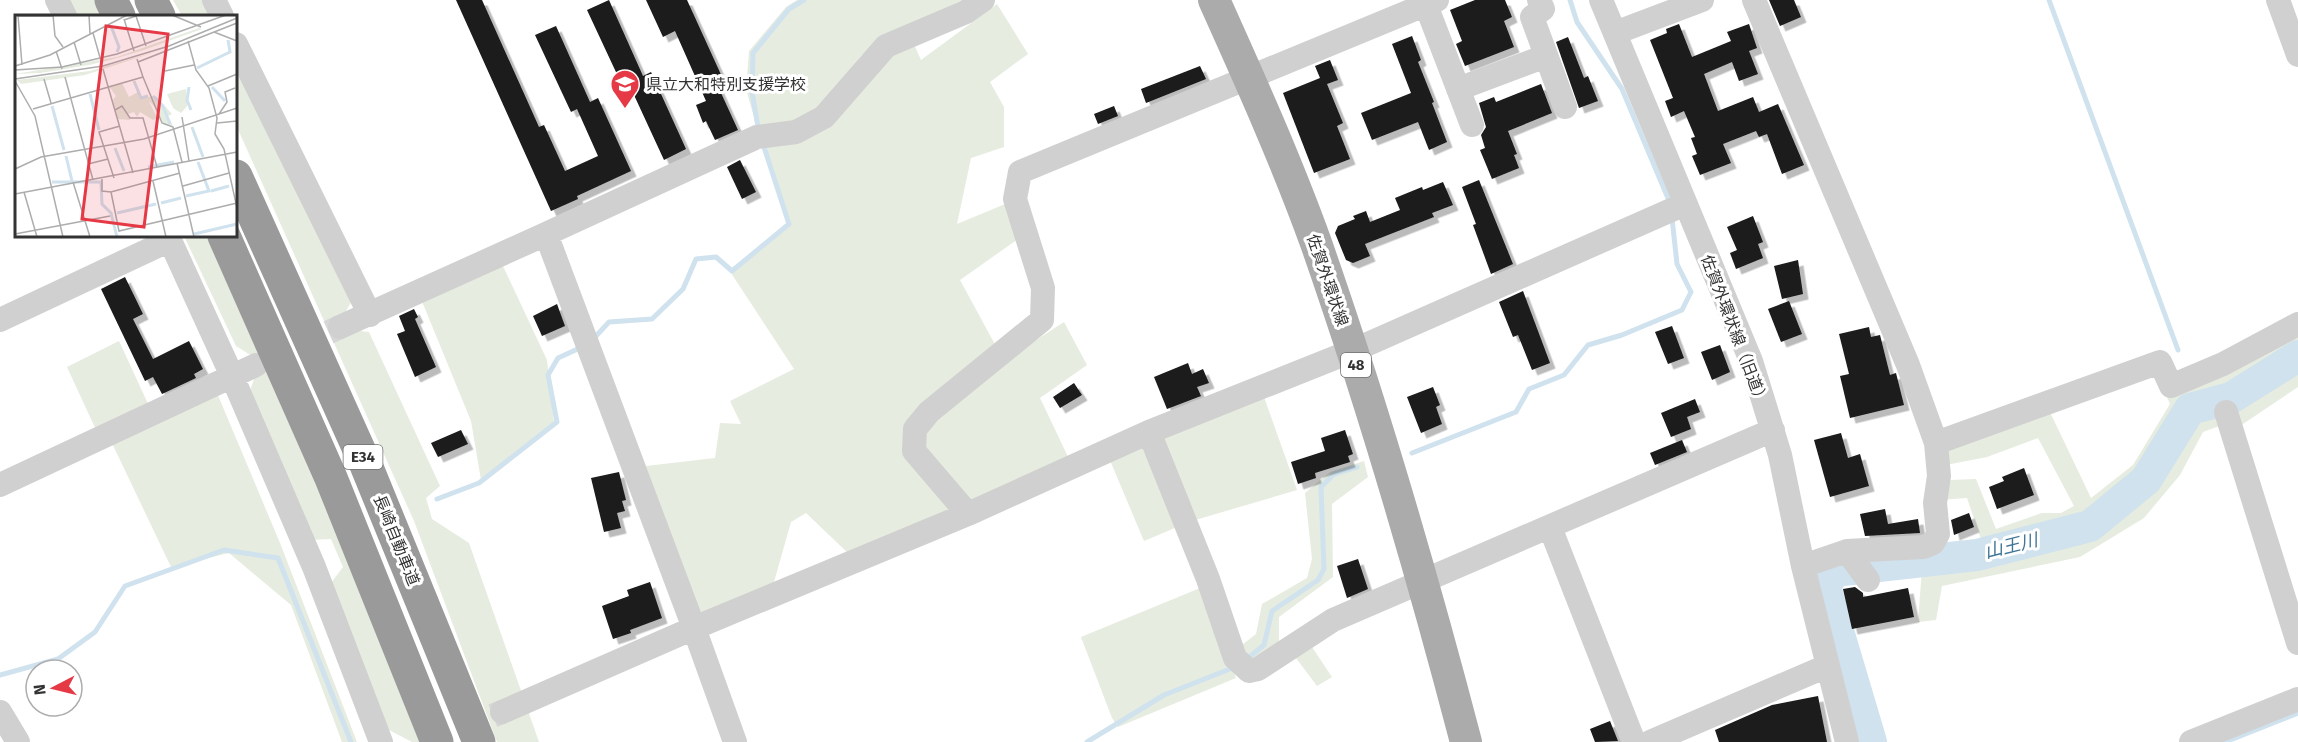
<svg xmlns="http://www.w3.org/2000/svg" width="2298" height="742" viewBox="0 0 2298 742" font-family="'Fira Sans','Noto Sans JP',sans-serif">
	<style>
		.green { fill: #e6ecdf }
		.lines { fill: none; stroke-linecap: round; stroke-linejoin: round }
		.stream { stroke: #cfe2ee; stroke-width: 5 }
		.river { stroke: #cfe2ee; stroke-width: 32 }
		.building { fill: #1a1a1a; filter: url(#shadow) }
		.minor-tunnel { stroke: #d6d6d6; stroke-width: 24; stroke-dasharray: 24 12; stroke-linecap: butt }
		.minor { stroke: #d0d0d0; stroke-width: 24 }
		.major { stroke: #ababab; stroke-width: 32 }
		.highway { stroke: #9a9a9a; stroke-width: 33 }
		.labels { text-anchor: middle; stroke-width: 6; stroke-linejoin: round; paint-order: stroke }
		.shield { fill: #fff; stroke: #707070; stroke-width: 1.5 }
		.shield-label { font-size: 15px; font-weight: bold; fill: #333 }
		.poi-label { font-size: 16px; fill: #333; stroke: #fff; text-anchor: start }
		.street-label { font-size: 16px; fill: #333; stroke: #fff }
		.water-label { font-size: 18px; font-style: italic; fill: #3f7597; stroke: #fff }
		.inset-river { fill: none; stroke: #cfe2ee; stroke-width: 3 }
		.inset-road { fill: none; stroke: #adadad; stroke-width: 1.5 }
		.view { fill: #e63946; fill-opacity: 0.15; stroke: #e63946; stroke-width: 3 }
		.inset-edge { fill: none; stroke: #333; stroke-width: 3 }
	</style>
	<defs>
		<filter id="shadow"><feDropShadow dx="5.5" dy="5.5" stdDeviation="0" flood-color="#0004"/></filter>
	</defs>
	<rect width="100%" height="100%" fill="#fff"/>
	<path class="green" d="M69,0H99L107,16H77Z
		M173,0H204L212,16H182Z
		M797,0H972L877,43L861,56L822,111L793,129L757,128L746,89L749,51L786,7Z
		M997,4L1028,54L990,82L1004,107V147L971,158L957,224L1010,202L1018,239L960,280L998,350L922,414L1064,322L1087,365L1040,398L1070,461L850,555L806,513L791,522L772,589L697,615L646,466L715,458L720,423L741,424L730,401L794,369L729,270L789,225L765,144L797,137L892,51L913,42L921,60Z
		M236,63L353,299L336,328L369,332L440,486L426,498L432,519L469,543L539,742H497L414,521L236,125Z
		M184,236H213L426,742H412L387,729L331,583L343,567L331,539L310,540L250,391L260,361L236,346Z
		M502,264L547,360L554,423L481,480L471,421L421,299Z
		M2298,329V346L2233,388L2190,403L2144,473L2086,520L2052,529L1982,542L1967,498L1939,500L1951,480L1976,479L1996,529L2042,513H2061L2074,506L2038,438L1987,457L1946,465L1943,446L2049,410L2091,498L2133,465L2170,404L2166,395Z
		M119,341L150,408L97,432L67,367Z
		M2298,365V387L2240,426L2222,425L2203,432L2180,475L2144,518L2080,557L1942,586L1936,620L1918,622L1922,569L2047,551L2087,534L2143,494L2191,417L2250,396Z
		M217,393L280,543L357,742H342L291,605L229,553L171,567L111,441Z
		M1263,394L1297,490L1192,521L1158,438Z
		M1149,441L1182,525L1144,541L1109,458Z
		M1364,461L1368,477L1332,504L1333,577L1279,617V646L1254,665L1238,648L1256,634L1262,604L1307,578L1312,559L1305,493L1330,472Z
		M1205,586L1236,678L1118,727L1112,718L1081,637Z
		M1310,644L1332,677L1317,686L1293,654Z"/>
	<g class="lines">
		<path class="stream" d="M1570,0L1577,22L1622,89L1670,203
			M2049,0L2178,350
			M758,127L752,92L753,53L789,9L804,0
			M596,336L609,322L652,319L683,289L696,259L716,257L732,271L789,224L763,144
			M1412,453L1516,412L1529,389L1564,375L1588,345L1622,335L1682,310L1691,292L1677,264L1672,218
			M437,499L479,483L557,422L548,375L558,358L582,347
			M1247,659L1264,645L1272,611L1318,580L1324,569L1321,487L1334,474L1357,467
			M0,675L58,659L95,632L125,586L224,550L278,558L351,742
			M1087,742L1164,695L1235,667
			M2225,742L2298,713"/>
		<path class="river" d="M1871,742L1825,587L1834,571L1977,555L2090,526L2146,480L2190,409L2231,398L2298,356"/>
	</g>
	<path class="building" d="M456,0H482L539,127L544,125L565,171L598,156L577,109L571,112L535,35L556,26L590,102L598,98L631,171L577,196L578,199L551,211Z
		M609,0L643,76L651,72L686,149L664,160L628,82L622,85L587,10Z
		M646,0H687L723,79L716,82L738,130L715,140L706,121L703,123L696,105L706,101L675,31L663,37Z
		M1475,0H1505L1512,17L1504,21L1514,47L1465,66L1456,44L1462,41L1450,10Z
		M1769,0H1794L1801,17L1780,26Z
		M1679,24L1692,57L1731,41L1727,32L1749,24L1757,48L1749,51L1758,74L1739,81L1732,62L1704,74L1718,111L1753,97L1759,112L1778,104L1804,165L1782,174L1767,134L1759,137L1756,131L1723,144L1731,163L1700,175L1692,156L1697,154L1691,138L1695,137L1684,111L1671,117L1665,101L1673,98L1650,40L1667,33L1666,29Z
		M1412,36L1421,60L1418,62L1434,102L1432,103L1447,142L1429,150L1418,122L1372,140L1361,113L1411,93L1392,44Z
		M1568,37L1584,78L1588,76L1598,101L1579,108L1556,42Z
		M1330,60L1338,80L1327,84L1343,123L1337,126L1350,159L1314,173L1283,93L1320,78L1315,66Z
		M1200,66L1206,79L1146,103L1141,89Z
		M1541,84L1552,113L1508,131L1517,154L1514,155L1519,168L1492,179L1480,150L1485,148L1481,135L1486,127L1479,103L1494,97L1496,102Z
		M1114,106L1118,116L1098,124L1094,114Z
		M740,160L756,192L742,199L727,167Z
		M1479,180L1513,264L1491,274L1473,225L1476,224L1462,187Z
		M1443,182L1453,205L1432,213L1434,217L1365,244L1370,256L1353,263L1346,260L1335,233L1338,226L1355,219L1353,216L1366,211L1370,222L1400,210L1395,198L1422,187L1423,190Z
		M1753,216L1763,242L1758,244L1763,258L1736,269L1730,253L1737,250L1727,227Z
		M1798,260L1803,294L1782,299L1774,266Z
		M125,277L143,314L133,319L153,359L189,341L203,369L194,374L196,378L162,394L153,377L145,381L101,289Z
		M1523,291L1550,363L1532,370L1518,335L1513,337L1499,302Z
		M1789,301L1802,334L1781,342L1768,309Z
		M557,304L565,326L542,336L533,316Z
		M414,309L418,317L415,319L436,367L415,377L397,334L405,331L399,316Z
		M1672,326L1684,358L1668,364L1655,332Z
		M1869,327L1871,337L1880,335L1890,375L1896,373L1904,405L1850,418L1840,376L1849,374L1839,334Z
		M1720,345L1730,372L1712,380L1701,352Z
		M1188,363L1192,374L1203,369L1209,383L1197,387L1201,396L1167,409L1154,377Z
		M1074,383L1082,395L1060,408L1053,397Z
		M1433,387L1440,405L1436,407L1442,424L1421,433L1407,397Z
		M1695,399L1700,412L1687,417L1691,429L1671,437L1661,413Z
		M461,430L468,444L438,457L431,443Z
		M1345,430L1353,454L1348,456L1350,462L1315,473L1316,478L1298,484L1291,462L1325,451L1321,438Z
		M1841,433L1848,458L1860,454L1869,486L1830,497L1814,440Z
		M1682,440L1687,452L1655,465L1650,453Z
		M2024,468L2034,495L1997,509L1989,487L2004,481L2002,477Z
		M619,472L626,500L622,501L625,511L617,513L621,528L604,532L591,478Z
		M1885,509L1888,524L1918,519L1920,533L1865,536L1860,514Z
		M1969,513L1974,527L1954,535L1951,520Z
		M1358,559L1368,589L1347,598L1337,566Z
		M650,582L662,618L630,630L631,633L613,639L602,606L629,596L627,590Z
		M1855,587L1863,593V597L1908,588L1914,617L1852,629L1843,589Z
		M1818,696L1827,742H1719L1715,730L1772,705Z
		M1610,721L1618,741L1595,742L1590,729Z"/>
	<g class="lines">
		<path class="minor-tunnel" d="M263,362L340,327
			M426,742L502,712"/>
		<path class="minor" d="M57,0L65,16
			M214,0L222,16
			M1539,0L1543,9L1532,17L1565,107
			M1601,0L1751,361L1780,455L1803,566L1847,742
			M1754,0L1908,365L1936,443L1939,476L1935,503L1938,534L1933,543L1923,547L1847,551L1803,566
			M2278,0L2298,55
			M1426,5L1472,125
			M1615,33L1702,0
			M236,44L370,315
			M1458,89L1546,56
			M546,234L757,137L796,132L824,117L886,46L966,12L983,0
			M168,236L232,376L314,567L381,742
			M0,320L170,240
			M340,327L546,234L694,628L735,742
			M2226,412L2298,643
			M1149,432L1208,579L1235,658L1249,671L1258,669L1333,620L1773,430
			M1936,443L2160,362L2171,386L2223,364L2298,324
			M0,485L256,365
			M968,514L914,451L915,429L929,412L1042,320L1043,288L1015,199L1020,172L1437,0
			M1550,527L1634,742
			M1847,551L1868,580
			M0,712L18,742
			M502,712L694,628L968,514L1149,432L1352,351L1685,204
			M1650,742L1827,666
			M2191,742L2298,699"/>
		<path class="major" d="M1214,0C1250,80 1286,160 1316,243C1373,406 1422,574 1466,742"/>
		<path class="highway" d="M111,0L119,16
			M151,0L159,16
			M236,176L366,465L479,742
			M224,236L331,478L437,742"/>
	</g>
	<defs>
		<g id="school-pin" transform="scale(1.5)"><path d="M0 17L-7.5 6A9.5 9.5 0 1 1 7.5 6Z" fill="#e63946" stroke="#fff"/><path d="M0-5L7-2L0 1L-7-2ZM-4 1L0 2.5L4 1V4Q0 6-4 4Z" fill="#fff"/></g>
	</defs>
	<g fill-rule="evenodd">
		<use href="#school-pin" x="625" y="84"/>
	</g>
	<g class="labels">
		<g class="shield">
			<rect x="1341" y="353" width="30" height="24" rx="4.5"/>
			<rect x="343.5" y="445" width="39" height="24" rx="4.5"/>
		</g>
		<g class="shield-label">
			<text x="1356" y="370">48</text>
			<text x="363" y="462">E34</text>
		</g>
		<g class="poi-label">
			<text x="646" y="90">県立大和特別支援学校</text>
		</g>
		<g class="street-label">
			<text transform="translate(1328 280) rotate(71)" y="6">佐賀外環状線</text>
			<text transform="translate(1735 330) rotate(69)" y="6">佐賀外環状線（旧道）</text>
			<text transform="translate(397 540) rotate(68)" y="6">長崎自動車道</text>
		</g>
		<g class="water-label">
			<text transform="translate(2011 546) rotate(-14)" y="6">山王川</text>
		</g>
	</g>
	<g transform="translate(15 15)">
		<rect width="222" height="222" fill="#fff"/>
		<path d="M184,13L187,14L126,36L95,45L74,50L25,58L0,59L102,42ZM143,36L70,60L6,69L2,65L75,56ZM107,68L114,82L123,77L126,83L141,81L157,99L153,101L158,111L149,110L139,91L134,86L142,103L138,105L125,97L122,102L119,97L113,99L115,105L103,104L98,85L101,81L94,71ZM171,74L172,91L166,98L158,93L152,79Z" fill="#e6ecdf"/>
		<path class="inset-river" d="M96,11L104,32L102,37M182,53L215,37L213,25M119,66L126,83L133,81M174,72L172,85L176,95M197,72L210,86M75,79L84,115M138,81L148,91L155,109M37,91L49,135M177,112L188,142M100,133L109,156M51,141L57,166M133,152L159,147M37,167H86L87,189L96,198L102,222M196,176L214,171M171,181L194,176L183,147M146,188L166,183M102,198L141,189M179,219L222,209"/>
		<path class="inset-road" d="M3,0L7,50M38,0L40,21L48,32M74,0L75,19M157,0L186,12M3,1H38M109,4L119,36M109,5L121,1L131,31M199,17L222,26M78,18L86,46M173,26L181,55L194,73L202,103L200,119L209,134L222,193M59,27L66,50M41,36L47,54M123,47L222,8M0,51L35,40L112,0M88,54L118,158M0,55L47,52L102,39L211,0M150,56L179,50M50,62L78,165M128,62L147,108L158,112L167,147M0,64L88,51L154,31L222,3M29,64L36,88M0,66L20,101L48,222M193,71L222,59M18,94L128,62L122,44M100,95L107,91L115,103H128L142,152M204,99L212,87L210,77L220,73M167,102L174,146M202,108L222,106M162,148L179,222M73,149L93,144M0,154L26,142L129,124L222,93M99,163L84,117L105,111M87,164V176L96,177L165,158M138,166L151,222M58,167L75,222M168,171L214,158M9,177L22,222M96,177L104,216L222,188M0,179L222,137M0,219L95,201"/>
		<path class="view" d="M91,11L153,19L129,212L67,204Z"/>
		<rect width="222" height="222" class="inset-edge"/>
	</g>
	<g transform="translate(54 688) rotate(263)"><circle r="28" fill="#ffffff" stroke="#adadad" stroke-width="1.5"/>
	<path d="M0-4.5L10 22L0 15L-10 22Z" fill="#e63946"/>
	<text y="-9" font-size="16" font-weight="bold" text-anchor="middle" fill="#333333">N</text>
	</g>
</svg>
